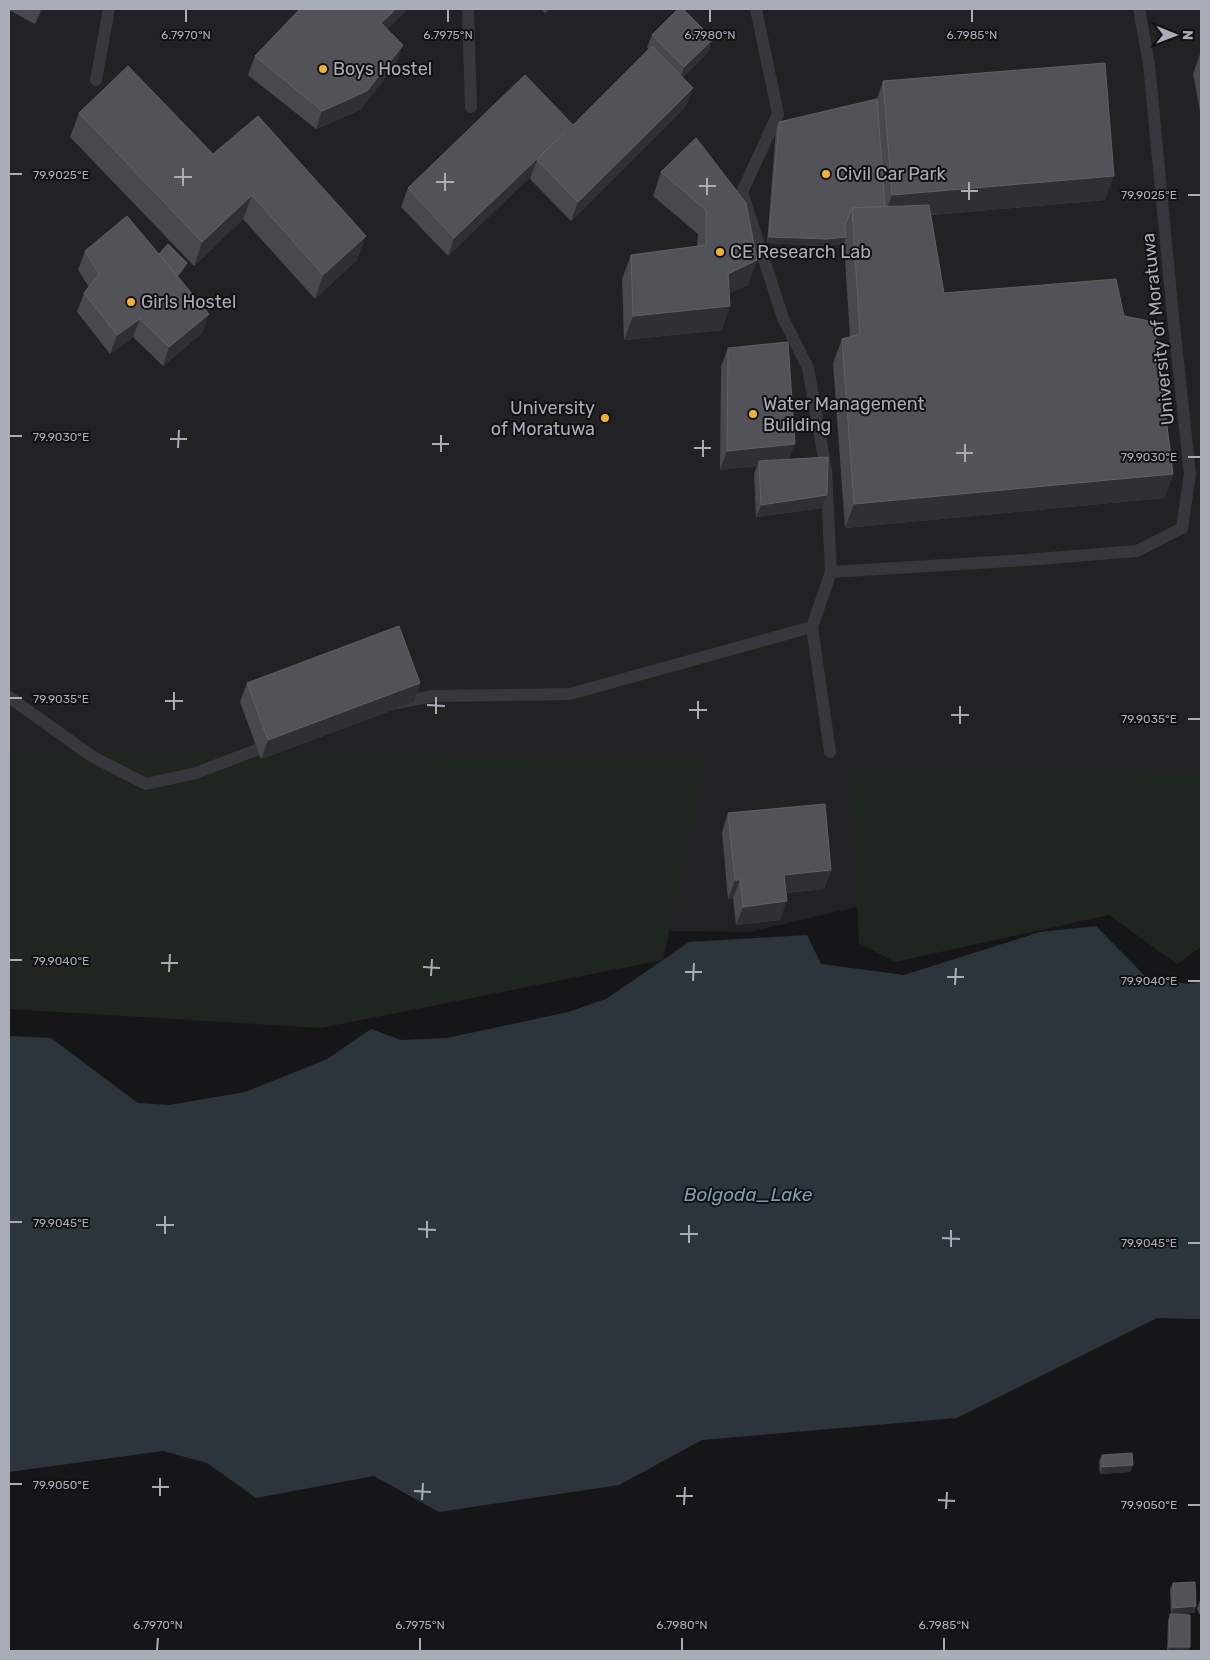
<svg xmlns="http://www.w3.org/2000/svg" width="1210" height="1660" viewBox="0 0 1210 1660" font-family="Rubik,sans-serif">
	<style>
		.built { fill: #222225 }
		.green { fill: #1e261f }
		.water { fill: #2c353c }
		.lines { fill: none; stroke-linecap: round; stroke-linejoin: round }
		.service { stroke: #37383d; stroke-width: 12 }
		.wall { fill: #47494d }
		.shaded-wall { fill: #2f3033 }
		.building { fill: #525359; stroke: #5f6168 }
		.ticks { fill: none; stroke: #a8adb8; stroke-width: 2 }
		.poi-dot { fill: #f2b134; stroke: #111113; stroke-width: 2 }
		.labels { text-anchor: middle; stroke-width: 4; stroke-linejoin: round; paint-order: stroke }
		.poi-label { font-size: 18px; fill: #a8adb8; stroke: #111113; text-anchor: start }
		.street-label { font-size: 18px; fill: #a8adb8; stroke: #111113 }
		.water-label { font-size: 19px; font-style: italic; fill: #7f9bb3; stroke: #111113 }
		.ticks-label { font-size: 12px; text-anchor: middle; fill: #a8adb8; stroke: #111113; stroke-width: 4; stroke-linejoin: round; paint-order: stroke }
	</style>
	<rect width="100%" height="100%" fill="#161618"/>
	<path class="built" d="M9,9H1201V827L749,932L9,924Z"/>
	<path class="green" d="M9,751L707,758L663,960L321,1028L9,1009Z
		M850,767L1201,772V947L1177,964L1109,915L895,962L859,943Z"/>
	<path class="water" d="M1096,926L1145,976L1187,984L1201,982V1319L1157,1318L957,1418L702,1440L619,1485L439,1512L374,1476L256,1498L207,1463L163,1451L9,1472V1037L11,1036L51,1038L138,1103L169,1105L245,1092L327,1059L371,1029L401,1040L447,1038L568,1012L606,999L689,942L807,935L821,964L904,975L1040,932Z"/>
	<g class="lines">
		<path class="service" d="M468,9L471,107
			M756,9L778,114L742,192L783,318L808,368L826,470L831,572L812,627L830,752
			M96,80L109,9
			M831,572L1025,560L1137,551L1182,528L1190,474L1173,316L1149,64L1139,9
			M9,697L93,757L146,784L196,773L272,744
			M397,703L433,696L570,694L812,627"/>
	</g>
	<path class="wall" d="M9,9H43L35,24L9,10Z
		M300,9H408L387,29L396,64L360,110L316,129L248,75L255,56Z
		M540,9H549L545,13Z
		M652,35L713,39L708,52L683,77L686,106L571,221L530,179L531,176L448,256L401,207L408,188L573,125L649,49L647,47Z
		M1201,51V110L1200,111L1193,74Z
		M883,81L1105,200L931,215L944,293L1124,316L1173,474L1164,498L845,528L833,363L842,339L850,337L844,244L824,246L767,243L776,129L779,122L877,99Z
		M79,113L213,154L357,260L315,299L243,219L194,266L70,137Z
		M696,138L748,285L729,293L722,330L624,340L622,279L631,255L697,246L698,234L653,196L661,172Z
		M85,251L159,254L187,263L184,269L178,277L202,333L163,366L133,337L110,354L77,312L84,293L89,287L78,270Z
		M728,348L789,459L822,508L756,517L754,474L757,466L720,470L721,366Z
		M247,683H420L414,702L261,759L240,702Z
		M728,813L831,870L824,889L786,893L780,920L736,925L733,898L728,899L722,832Z
		M1102,1455L1133,1465L1130,1472L1100,1474L1099,1461Z
		M1173,1583L1196,1606L1194,1613L1171,1614L1170,1589Z
		M1201,1597V1617L1197,1609Z
		M1170,1614L1190,1647L1188,1651H1167L1168,1621Z"/>
	<path class="shaded-wall" d="M41,9H43L35,24Z
		M396,9H408L374,42L381,23Z
		M713,39L708,52L680,80L684,67Z
		M403,45L396,64L360,110L316,129L322,111Z
		M693,88L686,106L571,221L578,202Z
		M565,132L537,160L531,176L448,256L454,238Z
		M1114,176L1105,200L883,219L892,195Z
		M252,195L243,219L194,266L202,242Z
		M366,236L357,260L315,299L323,275Z
		M769,237H846L844,244L824,246L767,243Z
		M757,260L748,285L719,298L728,274Z
		M187,263L184,269L171,286L174,280Z
		M730,306L722,330L624,340L633,316Z
		M209,314L202,333L163,366L169,347Z
		M140,319L133,337L110,354L117,335Z
		M795,444L788,462L759,461L757,466L720,470L727,451Z
		M1173,474L1164,498L845,528L854,504Z
		M827,495L822,508L756,517L761,505Z
		M420,683L414,702L261,759L268,740Z
		M831,870L824,889L777,894L784,875Z
		M735,880H740L733,898L728,899Z
		M787,901L780,920L736,925L743,907Z
		M1133,1465L1130,1472L1100,1474L1102,1467Z
		M1196,1606L1194,1613L1171,1614L1173,1608Z
		M1169,1647H1190L1188,1651H1168Z"/>
	<path class="building" d="M300,9H396L381,23L403,45L367,91L322,111L255,56Z
		M678,9H683L713,39L684,67L652,35Z
		M652,46L693,88L578,202L537,160L565,132L454,238L408,188L525,75L573,125Z
		M1105,63L1114,176L892,195L883,81Z
		M128,66L213,154L258,116L366,236L323,275L252,195L202,242L79,113Z
		M877,99L885,206L852,208L845,225L846,237L827,239L769,237L779,122Z
		M696,138L746,203L757,260L728,274L730,306L633,316L631,255L706,245V210L661,172Z
		M929,205L944,293L1116,279L1124,316L1154,322L1173,474L854,504L842,339L860,334L852,208Z
		M127,216L209,314L169,347L140,319L117,335L84,293L99,274L85,251Z
		M168,244L187,263L177,276L159,254Z
		M788,342L795,444L727,451L728,348Z
		M828,457L827,495L761,505L759,461Z
		M399,626L420,683L268,740L247,683Z
		M825,804L831,870L784,875L787,901L743,907L740,880H735L728,813Z
		M1132,1453L1133,1465L1102,1467V1455Z
		M1195,1582L1196,1606L1173,1608V1583Z
		M1170,1614L1190,1615V1647H1169Z"/>
	<path class="ticks" d="M186,22V10M448,22V10M710,22V10M972,22V10M10,174H22M174,177H192M436,182H454M183,186V168M699,186H716M445,191V173M961,191H978M707,195V178M1188,195H1200M969,200V182M10,436H22M170,439H187M432,444H449M178,448L179,430M694,448H711M441,452V435M956,453H973M703,457V440M1188,457H1200M965,462V444M10,698H22M165,701H183M427,705L445,706M174,710V692M689,710H707M436,714V697M951,715H969M698,719V701M1188,719H1200M960,724V706M10,960H22M161,963H178M423,967L440,968M169,972L170,954M685,972H702M431,976L432,959M947,977H964M693,981L694,963M1188,981H1200M955,985L956,968M10,1222H22M156,1225H174M418,1229L436,1230M165,1234V1216M680,1234H698M427,1238V1221M942,1238L960,1239M689,1243V1225M1188,1243H1200M951,1247V1230M10,1484H22M152,1487H169M414,1491L431,1492M160,1496V1478M676,1496H693M422,1500L423,1483M938,1500L955,1501M684,1505L685,1487M1188,1505H1200M946,1509L947,1492M157,1650L158,1638M420,1650V1638M682,1650V1638M944,1650V1638"/>
	<g class="poi-dot">
		<circle cx="323" cy="69" r="5"/>
		<circle cx="826" cy="174" r="5"/>
		<circle cx="720" cy="252" r="5"/>
		<circle cx="131" cy="302" r="5"/>
		<circle cx="753" cy="414" r="5"/>
		<circle cx="605" cy="418" r="5"/>
	</g>
	<g class="labels">
		<g class="poi-label">
			<text x="333" y="75">Boys Hostel</text>
			<text x="836" y="180">Civil Car Park</text>
			<text x="730" y="258">CE Research Lab</text>
			<text x="141" y="308">Girls Hostel</text>
			<text x="763" y="410">Water Management<tspan x="763" dy="21">Building</tspan></text>
			<text x="595" y="414" text-anchor="end">University<tspan x="595" dy="21">of Moratuwa</tspan></text>
		</g>
		<g class="street-label">
			<text transform="translate(1158 329) rotate(-96)" y="6">University of Moratuwa</text>
		</g>
		<g class="water-label">
			<text x="748" y="1201">Bolgoda_Lake</text>
		</g>
	</g>
	<g class="ticks-label">
		<text x="186" y="39">6.7970°N</text>
		<text x="448" y="39">6.7975°N</text>
		<text x="710" y="39">6.7980°N</text>
		<text x="972" y="39">6.7985°N</text>
		<text x="61" y="179">79.9025°E</text>
		<text x="1149" y="199">79.9025°E</text>
		<text x="61" y="441">79.9030°E</text>
		<text x="1149" y="461">79.9030°E</text>
		<text x="61" y="703">79.9035°E</text>
		<text x="1149" y="723">79.9035°E</text>
		<text x="61" y="965">79.9040°E</text>
		<text x="1149" y="985">79.9040°E</text>
		<text x="61" y="1227">79.9045°E</text>
		<text x="1149" y="1247">79.9045°E</text>
		<text x="61" y="1489">79.9050°E</text>
		<text x="1149" y="1509">79.9050°E</text>
		<text x="158" y="1629">6.7970°N</text>
		<text x="420" y="1629">6.7975°N</text>
		<text x="682" y="1629">6.7980°N</text>
		<text x="944" y="1629">6.7985°N</text>
	</g>
	<rect width="1210" height="1660" fill="none" stroke="#a8adb8" stroke-width="20"/>
	<g transform="translate(1175 35) rotate(91)" stroke="#111113" stroke-width="4" paint-order="stroke">
	<path d="M0-4L9 19L0 12L-9 19Z" fill="#a8adb8"/>
	<text y="-8" font-size="14" font-weight="bold" text-anchor="middle" fill="#a8adb8">N</text>
	</g>
</svg>
